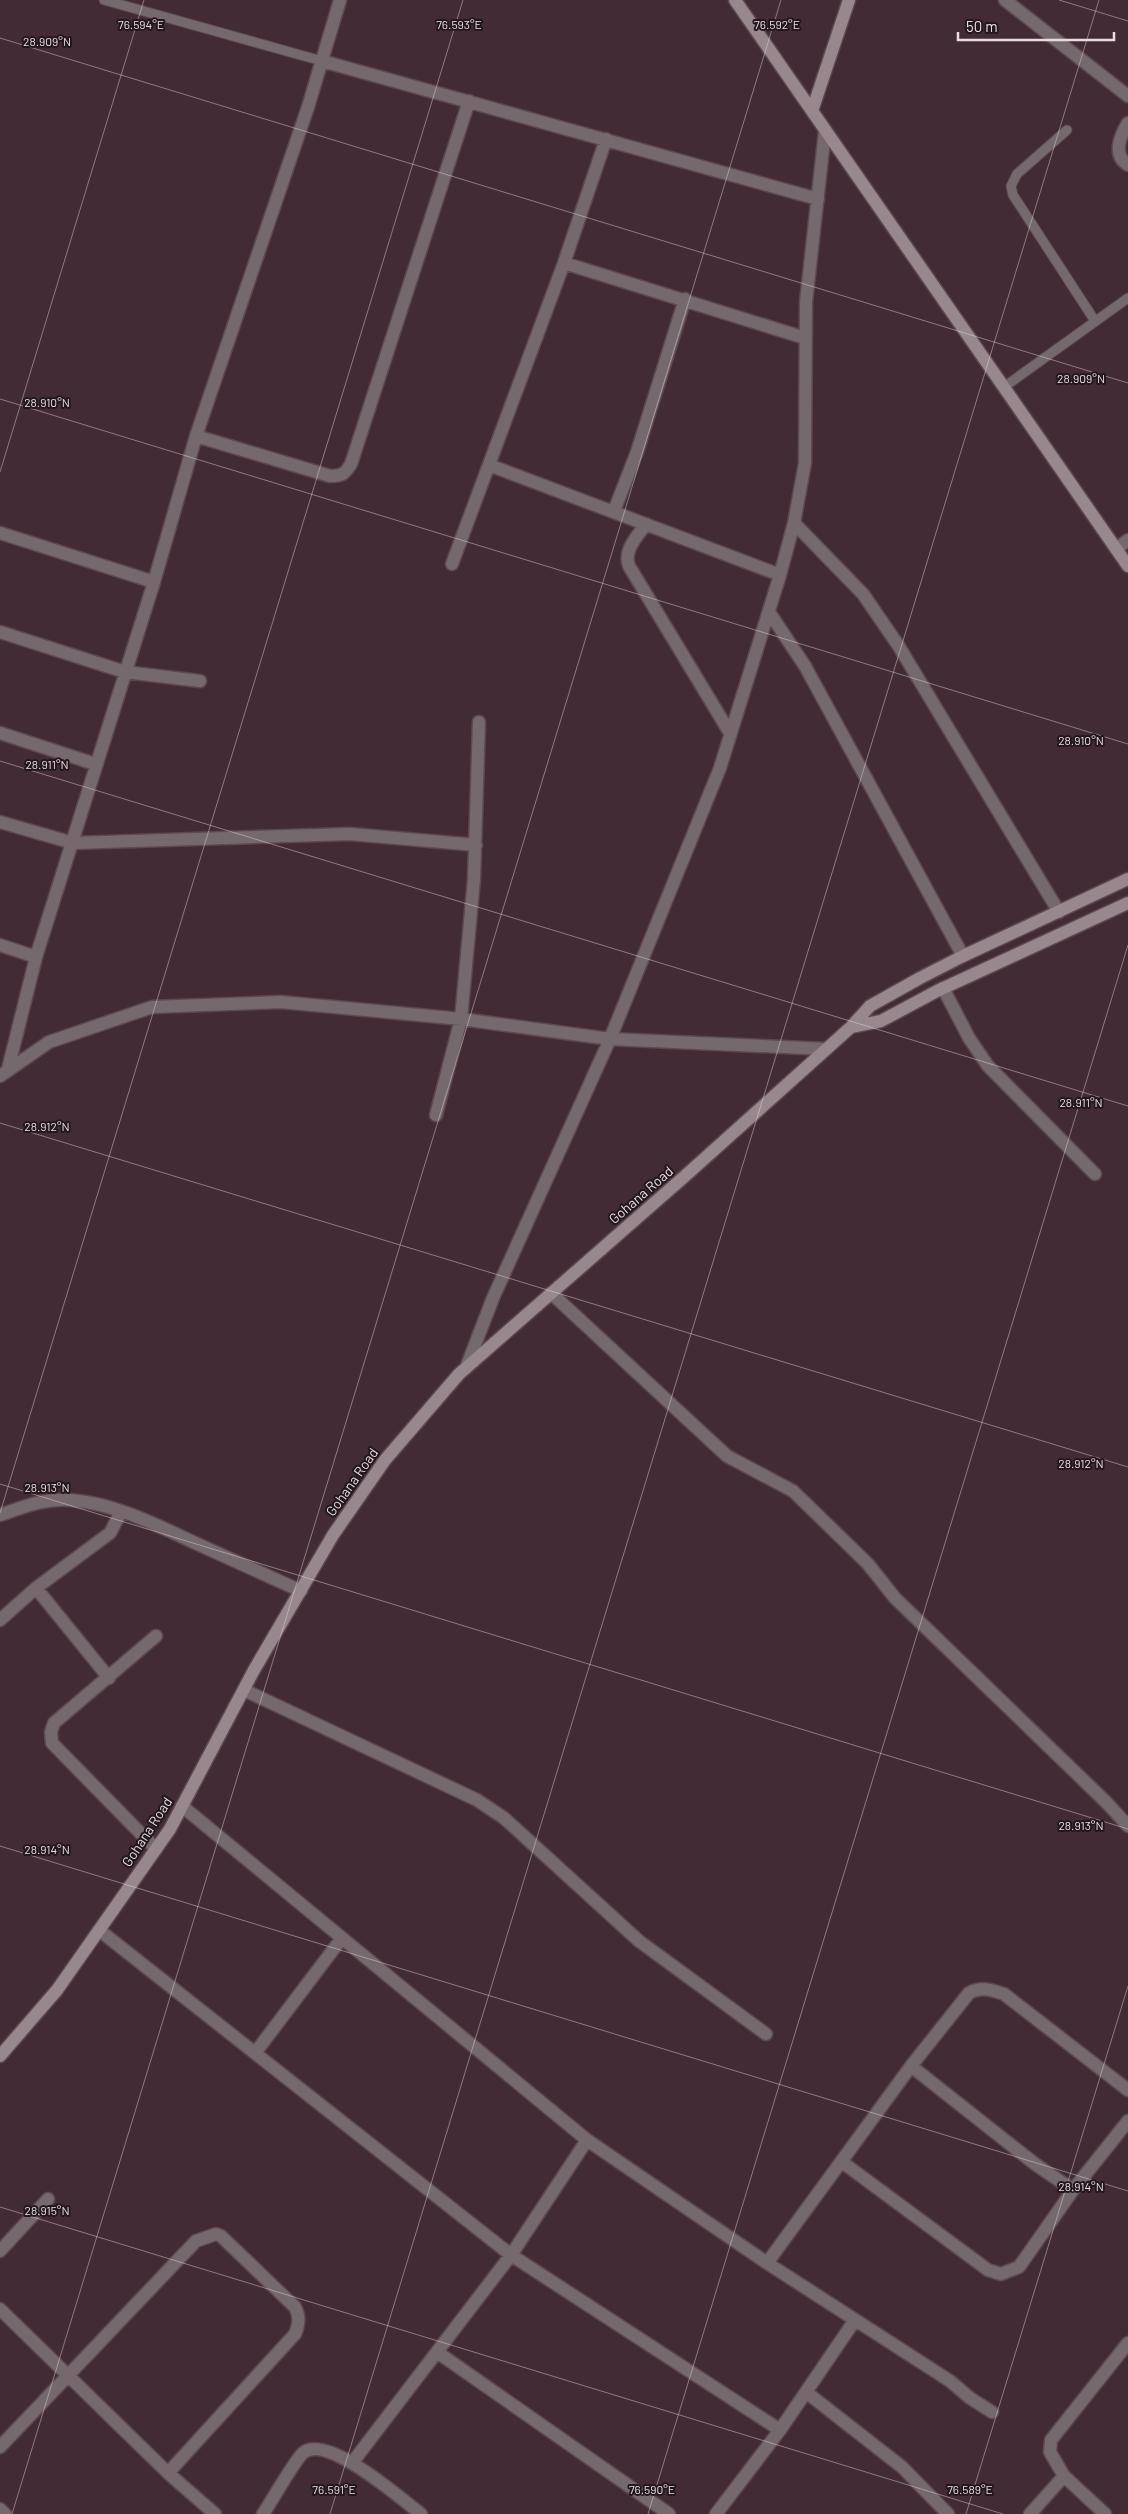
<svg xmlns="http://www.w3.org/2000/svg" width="1128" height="2514" viewBox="0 0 1128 2514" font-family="Barlow,sans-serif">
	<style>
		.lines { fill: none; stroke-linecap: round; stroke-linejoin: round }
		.lane-casing { stroke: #5d4751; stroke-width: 11 }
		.street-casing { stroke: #5d4751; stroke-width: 15 }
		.secondary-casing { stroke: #5d4751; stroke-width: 15 }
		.lane { stroke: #75696e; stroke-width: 9 }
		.street { stroke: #75696e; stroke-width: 12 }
		.secondary { stroke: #99878e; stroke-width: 12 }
		.ticks { fill: none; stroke: #eadbe1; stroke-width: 1; stroke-opacity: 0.45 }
		.labels { text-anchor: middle; stroke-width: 4; stroke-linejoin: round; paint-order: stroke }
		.street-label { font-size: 14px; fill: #eadbe1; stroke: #22171c }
		.ticks-label { font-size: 12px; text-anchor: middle; fill: #eadbe1; stroke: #22171c; stroke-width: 4; stroke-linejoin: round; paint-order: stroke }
	</style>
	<rect width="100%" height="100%" fill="#422b35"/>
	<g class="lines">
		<g class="lane-casing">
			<path id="lane" d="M104,0L322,61
				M1067,130L1017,174L1011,186L1013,195L1095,321
				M1004,387L1128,298"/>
		</g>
		<g class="street-casing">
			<path id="street" d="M1005,0L1128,96
				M322,61L818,199
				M1128,123C1120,136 1112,155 1128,165
				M564,263L805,338
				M196,436L330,476C342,476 345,474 351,464L469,101
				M489,465L780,575
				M614,511L637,452L685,299
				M794,523L863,594L898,645L1059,912
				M646,524C637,537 623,550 629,566L730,733
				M0,533L154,582
				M1116,549L1128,540
				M452,564L564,263L606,139
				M769,612L805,666L963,956
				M0,632L125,672L200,681
				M0,733L95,764
				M0,822L73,843L350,834L476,845
				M0,945L36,957
				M943,988L969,1038L988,1066L1095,1174
				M8,1069L36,957L154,582L196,436L308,107L340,0
				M0,1076L49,1042L152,1007L281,1002L461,1019L610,1039L826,1049
				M436,1115L461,1019L474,879L479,722
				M551,1293L727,1456L793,1491L868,1564L895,1598L1107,1803L1128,1826
				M466,1368L493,1298L610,1039L720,768L780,575L794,523L805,463L806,302L825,131
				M0,1515C23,1507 45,1498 70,1500C113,1503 155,1524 193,1542C229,1558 265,1575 301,1591
				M36,1588L109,1678
				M0,1620L36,1588L110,1533L121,1512
				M244,1690L477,1800L504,1818L639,1941L766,2034
				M182,1806L587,2140L767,2263L950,2381L970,2398L992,2412
				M156,1849L52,1743L51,1732L54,1723L156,1636
				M99,1930L511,2255L780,2430
				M255,2053L342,1938
				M911,2066L1035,2164L1073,2190
				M842,2162L988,2270L1001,2274L1019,2267L1073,2190L1128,2121
				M0,2251L48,2199
				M767,2263L911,2066L969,1993C981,1986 991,1990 1004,1994L1128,2090
				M0,2309L168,2473L215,2514
				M437,2352L669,2514
				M806,2392L902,2467L948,2514
				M0,2447L196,2241L216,2234L221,2236L295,2307C300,2317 299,2324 295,2334L168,2473
				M352,2463L511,2255L587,2140
				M1064,2476L1105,2514
				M0,2509L5,2514
				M263,2514C272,2501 294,2461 303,2453C327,2433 401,2499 421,2514
				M716,2514L780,2430L855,2320
				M1030,2514L1064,2476L1050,2452L1051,2440L1128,2343"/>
		</g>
		<g class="secondary-casing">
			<path id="secondary" d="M735,0L1128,566
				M812,111L849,0
				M851,1027L881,1021L937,991L1128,903
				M0,2056L57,1990L170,1829L254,1670L333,1535L385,1460L459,1374L685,1176L851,1027L870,1006L920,978L963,956L1128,879"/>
		</g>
		<use href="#lane" class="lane"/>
		<use href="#street" class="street"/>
		<use href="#secondary" class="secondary"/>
	</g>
	<path class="ticks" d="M1059,0L1128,21M0,38L1128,383M0,399L1128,744M0,472L144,0M0,761L1128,1106M0,1123L1128,1467M0,1484L1128,1829M0,1513L463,0M0,1846L1128,2191M0,2207L1003,2514M12,2514L781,0M330,2514L1099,0M648,2514L1128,945M966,2514L1128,1986"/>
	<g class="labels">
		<g class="street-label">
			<text transform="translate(641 1195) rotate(-41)" y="5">Gohana Road</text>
			<text transform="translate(352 1482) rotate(-55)" y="5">Gohana Road</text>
			<text transform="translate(147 1832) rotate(-57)" y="5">Gohana Road</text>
		</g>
	</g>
	<g class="ticks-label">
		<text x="141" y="29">76.594°E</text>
		<text x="459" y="29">76.593°E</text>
		<text x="777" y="29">76.592°E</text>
		<text x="47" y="46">28.909°N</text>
		<text x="1081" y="383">28.909°N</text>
		<text x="47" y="407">28.910°N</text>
		<text x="1081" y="745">28.910°N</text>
		<text x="47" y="769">28.911°N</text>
		<text x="1081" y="1107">28.911°N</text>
		<text x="47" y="1131">28.912°N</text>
		<text x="1081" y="1468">28.912°N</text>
		<text x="47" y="1492">28.913°N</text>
		<text x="1081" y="1830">28.913°N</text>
		<text x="47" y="1854">28.914°N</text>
		<text x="1081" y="2191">28.914°N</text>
		<text x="47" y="2215">28.915°N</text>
		<text x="334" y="2494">76.591°E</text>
		<text x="652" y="2494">76.590°E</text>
		<text x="970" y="2494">76.589°E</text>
	</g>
	<path d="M958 32v8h156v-8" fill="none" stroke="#eadbe1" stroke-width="2.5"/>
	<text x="966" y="32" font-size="15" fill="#eadbe1" stroke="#22171c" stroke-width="4" paint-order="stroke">50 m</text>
</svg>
